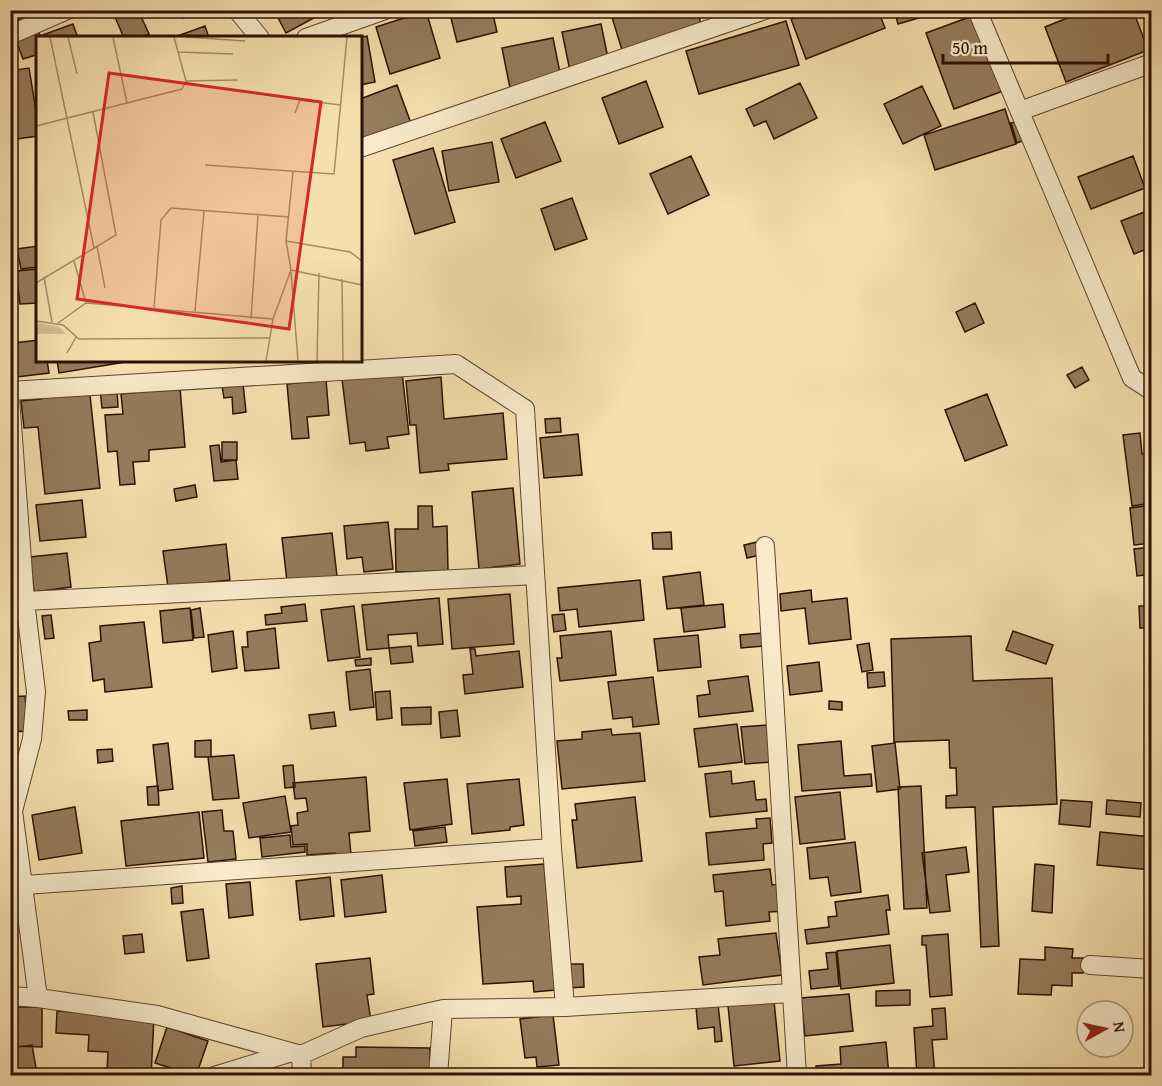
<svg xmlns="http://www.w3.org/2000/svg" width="1162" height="1086" viewBox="0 0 1162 1086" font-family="'Gentium Book Plus',serif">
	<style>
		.building { fill: #957c5b; stroke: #2e1002; stroke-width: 1.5 }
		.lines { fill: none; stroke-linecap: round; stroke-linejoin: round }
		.street-casing { stroke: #60442d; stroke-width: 20 }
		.street { stroke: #f8eaca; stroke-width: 18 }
		.inset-road { fill: none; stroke: #a58c69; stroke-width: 1.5 }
		.view { fill: #d62828; fill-opacity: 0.15; stroke: #d62828; stroke-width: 3 }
		.inset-edge { fill: none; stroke: #2e1002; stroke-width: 3 }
	</style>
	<rect width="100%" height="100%" fill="#f5dfae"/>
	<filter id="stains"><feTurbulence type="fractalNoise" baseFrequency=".00333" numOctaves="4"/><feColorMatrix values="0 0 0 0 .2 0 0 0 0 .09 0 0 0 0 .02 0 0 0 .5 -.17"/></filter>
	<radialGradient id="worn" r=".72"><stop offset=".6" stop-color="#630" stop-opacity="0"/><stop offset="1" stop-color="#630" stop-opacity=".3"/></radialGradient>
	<path class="building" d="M14,10H42L21,23Z
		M112,10H138L149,34L141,38H124Z
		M180,10H203L183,18Z
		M274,10H320L321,14L286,33Z
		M449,10H492L497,32L457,42Z
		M621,10H697L701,24L622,50L611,14Z
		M813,10H878L885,28L806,59L791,19Z
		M894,10H946L898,24Z
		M1087,10H1133L1148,50L1066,82L1045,27Z
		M426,11L440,58L390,74L376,27Z
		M975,15L1003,91L954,109L926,33Z
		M786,21L799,65L699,94L686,51Z
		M73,24L78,38H38V59L36,55L23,59L16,40L39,32L40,36Z
		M601,24L609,63L570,71L562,32Z
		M205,26L209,38H172Z
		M367,36L375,82L360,85V38H356Z
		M553,38L561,78L510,88L502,48Z
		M29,68L38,123V136L10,140V71Z
		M1152,79V100L1145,81Z
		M646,81L663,127L619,144L602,98Z
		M800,83L817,118L774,139L766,121L754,126L746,109Z
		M397,85L412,126L360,143V99Z
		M922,86L941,126L903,144L884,104Z
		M1005,109L1016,144L935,170L924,135Z
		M1021,120L1027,139L1017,143L1011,123Z
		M545,122L561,161L516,178L501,139Z
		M492,142L499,182L449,191L442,151Z
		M433,148L455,222L415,234L393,160Z
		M691,156L709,195L668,214L650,174Z
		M1133,156L1145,188L1091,209L1078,177Z
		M572,198L587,239L555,250L541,209Z
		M1152,209V262L1150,263L1144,250L1134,254L1121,221Z
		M38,246V267L21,269L17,249Z
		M38,269V303L20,304L16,271Z
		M975,303L984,323L965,332L956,312Z
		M38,340V360H47L49,373L17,377L14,343Z
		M57,360H138L59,373Z
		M1082,367L1089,380L1075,388L1067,375Z
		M402,372L409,434L387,437L389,448L366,451L365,442L350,444L342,379Z
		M441,377L444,419L503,413L507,459L448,464L449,470L420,473L416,425H410L406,381Z
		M326,380L329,415L307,417L309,438L292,439L287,384Z
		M243,383L246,412L233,414L232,397L224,398L222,386Z
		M89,386L100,488L45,494L38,427L24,428L21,401L41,399L40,392Z
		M117,388L118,407L102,408L100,389Z
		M180,388L185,447L149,450V461L133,462L135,484L120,485L117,451L108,452L105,415L123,414L121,394Z
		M987,394L1007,445L965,461L945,410Z
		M560,418L561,432L546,433L545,419Z
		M1140,433L1142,454L1152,453V503L1132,506L1123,435Z
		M578,434L582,475L544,478L540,438Z
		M222,442H237V460H222Z
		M219,445L221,462L236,460L238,479L214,481L210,446Z
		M195,485L197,497L176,501L174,489Z
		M513,488L520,564L479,569L472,492Z
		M82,500L86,537L40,541L36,505Z
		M1152,505V543L1134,545L1130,508Z
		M418,506H432L433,527L447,526L448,571L396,572L395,529H418Z
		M388,522L393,569L364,572L362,557L347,559L344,526Z
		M671,532L672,549H653L652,533Z
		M332,533L337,576L287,581L282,538Z
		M757,542L760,555L747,558L744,545Z
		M226,544L230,580L168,587L163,551Z
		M1152,547V574L1137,576L1134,549Z
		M67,553L71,587L34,592L30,557Z
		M700,572L704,605L667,609L663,577Z
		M640,580L644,620L579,627L577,609L560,611L558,588Z
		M811,590L812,602L847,598L851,639L809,644L805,608L781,611L780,594Z
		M510,594L514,644L452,649L448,599Z
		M439,598L443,644L418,646L417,633L388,635L389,648L367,650L362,605Z
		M305,604L307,621L266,625L265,615L282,613L281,607Z
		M723,604L725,627L684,632L681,608Z
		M354,606L360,657L328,661L321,610Z
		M1139,606H1152V655H1150V628H1140Z
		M190,608L193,640L163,643L160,611Z
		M200,608L204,637L194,638L191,610Z
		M564,614L566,630L554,632L552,615Z
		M51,615L54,638L45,639L42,616Z
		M144,622L152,687L105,692L104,679L93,681L89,643L101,641L100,626Z
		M275,628L279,668L245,671L242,647H248L247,632Z
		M233,631L237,668L212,672L208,635Z
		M611,631L616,675L560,681L557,658H562L560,636Z
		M1013,631L1053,645L1046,664L1006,650Z
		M764,633L765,646L741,648L740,635Z
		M698,635L701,667L658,671L654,639Z
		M971,636L973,681L1052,678L1057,804L993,807L999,946L981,947L975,807L946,808V796L957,795L956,768H950L949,740L894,742L891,639Z
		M869,643L873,670L862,672L857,645Z
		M411,646L413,662L391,664L389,648Z
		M470,649H475L476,656L519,651L523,687L465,694L463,675L473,674Z
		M371,658V665L356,666L355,660Z
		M819,662L822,691L790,695L787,666Z
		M370,669L374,707L350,710L346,672Z
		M884,672L885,686L868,688L867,673Z
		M748,676L753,711L699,717L697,696L710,694L708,681Z
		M653,677L659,724L633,727L632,717L613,719L608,682Z
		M390,691L392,718L377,720L375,692Z
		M25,696L28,731L10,732V697Z
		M829,701L842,702V710L829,709Z
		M431,707V724L402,725L401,708Z
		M87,710V720H69L68,711Z
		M457,710L460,736L441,738L439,712Z
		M334,712L336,726L311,729L309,715Z
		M737,724L742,762L699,767L694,729Z
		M767,725L771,762L745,764L741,727Z
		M611,729L612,735L640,733L645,781L562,789L557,741L582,739V732Z
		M211,740V757H195V741Z
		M841,741L844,776L871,774L872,786L802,791L798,745Z
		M168,743L173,789L158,791L153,745Z
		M895,743L900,789L877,792L872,746Z
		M112,749L113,761L98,763L97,750Z
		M234,755L239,798L213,800L208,757Z
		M293,765L295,787L285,788L283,766Z
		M731,771L732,784L754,781L756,800L766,799L767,811L710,817L705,774Z
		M366,777L370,831L349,833L351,855L336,856L335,853L307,855V844L293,845L291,826L298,825L297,813L308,811L306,798L295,799L293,783Z
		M447,779L452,824L410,830L404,783Z
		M519,779L524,825L510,827V830L472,834L467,784Z
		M158,786L159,805H148L147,787Z
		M921,786L927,908L904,909L898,787Z
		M840,792L845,839L800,844L795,797Z
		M285,796L291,832L249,838L243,803Z
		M635,797L642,861L577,868L572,820H577L575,804Z
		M1061,800L1092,802L1090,827L1059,824Z
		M1107,800L1141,803L1140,817L1106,814Z
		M75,807L82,853L39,860L32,815Z
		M222,810L224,831H233L236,859L208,862L202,812Z
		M199,812L204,858L126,866L121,821Z
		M770,818L772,843L763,844L764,860L709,865L706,833L757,828L756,819Z
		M445,827L447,842L415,846L413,831Z
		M1100,832L1152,837V870L1097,865Z
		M290,835L291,847L305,846V852L262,857L260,838Z
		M855,842L861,892L831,896L828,877L810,879L807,848Z
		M966,847L969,872L946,875L950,911L930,913L922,853Z
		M544,864L555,990L534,992L533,981L483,984L477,907L521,904V896L507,897L505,867Z
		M1035,864L1054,866L1052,913L1032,911Z
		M770,869L772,885L781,884L784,911L769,912L770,921L726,926L723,891L715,892L713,875Z
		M382,875L386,912L345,917L341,880Z
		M330,877L334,916L300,920L296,881Z
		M250,882L253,915L229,918L226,884Z
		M182,886L183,903L172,904L171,888Z
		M888,895L890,910H886L889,934L807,944L805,930L829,927L828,917L837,916L835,902Z
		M203,909L209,958L187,961L181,912Z
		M776,933L782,975L703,985L699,957L720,955L718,939Z
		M142,934L144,952L125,954L123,936Z
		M948,934L952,995L930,997L926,945H922V936Z
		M890,945L894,983L841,989L837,951Z
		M1045,947L1073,949L1072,958H1084L1083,973H1072V986L1052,985L1051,995L1018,994L1020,959L1045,960Z
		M836,952L839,986L811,989L809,971L828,969L826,953Z
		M370,958L374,994L367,995L371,1021L323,1027L316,964Z
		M568,964H583L584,987L569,988Z
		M910,990V1005L876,1006V991Z
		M849,994L853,1031L805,1036L801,998Z
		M774,1001L780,1061L734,1066L728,1006Z
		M718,1004L722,1041L715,1042L714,1027L698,1029L696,1007Z
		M10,1007H42V1047L10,1046Z
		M945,1008L947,1039L932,1040L935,1076H917L914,1028L933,1026L932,1009Z
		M57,1011L154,1018L151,1076H94V1069L107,1070L108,1052L88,1051L89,1035L56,1033Z
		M553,1015L559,1065L537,1067L536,1057L525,1058L520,1019Z
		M167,1027L208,1041L196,1076L155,1063Z
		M886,1042L889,1076H817L816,1066L841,1064L840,1047Z
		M32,1045L37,1074L10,1076V1048Z
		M356,1047L430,1048V1076H343V1057H356Z"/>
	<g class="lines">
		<g class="street-casing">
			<path id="street" d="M237,10L260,38
				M977,10L1132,378L1152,391
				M10,35L67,10
				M306,38L385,10
				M1020,111L1152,63
				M360,148L765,10
				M10,391L456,364L525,409L552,848L565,1007
				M10,398L25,601L36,692L32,739L13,811L38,998
				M765,546L797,1076
				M25,601L535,575
				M25,885L552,848
				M1090,965L1152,969
				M10,996L38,998L157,1015L301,1055L361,1028L443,1009L565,1007L791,993
				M301,1055L302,1076
				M214,1076L289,1053
				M438,1076L443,1009"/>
		</g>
		<use href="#street" class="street"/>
	</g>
	<g transform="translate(36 36)">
		<rect width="326" height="326" fill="#f5dfae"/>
		<path d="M2,287L23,291L30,298H0Z" fill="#d3bc91"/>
		<path class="inset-road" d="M14,1L58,212M32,1L41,38M77,1L91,67M150,1L209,5M142,16L197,18M150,45L202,44M259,77L264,64L305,69M0,90L146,53L150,45L138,1M169,129L298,138L311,1M250,205L314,216L326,225M61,210L69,252M38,225L50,267M255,234L326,249M255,236L262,325M8,241L16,286M306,243L307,325M0,247L80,199L57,76M118,272L125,184L135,172L253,181M159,275L168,175M215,283L222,179M0,285L27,289L43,303L233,302M22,287L50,267L237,283M31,317L40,301M230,325L237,283L255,234L250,205L257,136M281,325L283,237"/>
		<path class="view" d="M73,37L285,66L253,293L41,263Z"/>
		<rect width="326" height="326" class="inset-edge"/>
	</g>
	<rect width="1162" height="1086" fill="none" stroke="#f5dfae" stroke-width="36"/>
	<rect x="12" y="12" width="1138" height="1062" fill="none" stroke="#2e1002" stroke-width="3"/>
	<rect x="18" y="18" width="1126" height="1050" fill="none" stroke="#2e1002" stroke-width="1.5"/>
	<g transform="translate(1105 1029) rotate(82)"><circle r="28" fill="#f8eaca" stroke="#a7937a" stroke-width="1.5"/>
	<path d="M0-4.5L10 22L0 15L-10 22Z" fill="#8f2418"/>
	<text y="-9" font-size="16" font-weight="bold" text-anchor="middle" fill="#2e1002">N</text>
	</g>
	<path d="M943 54v9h165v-9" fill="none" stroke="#2e1002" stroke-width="3"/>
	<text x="952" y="54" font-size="18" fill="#2e1002" stroke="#f8eaca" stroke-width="4.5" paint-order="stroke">50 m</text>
	<rect width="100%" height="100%" filter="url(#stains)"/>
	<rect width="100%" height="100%" fill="url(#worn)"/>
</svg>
